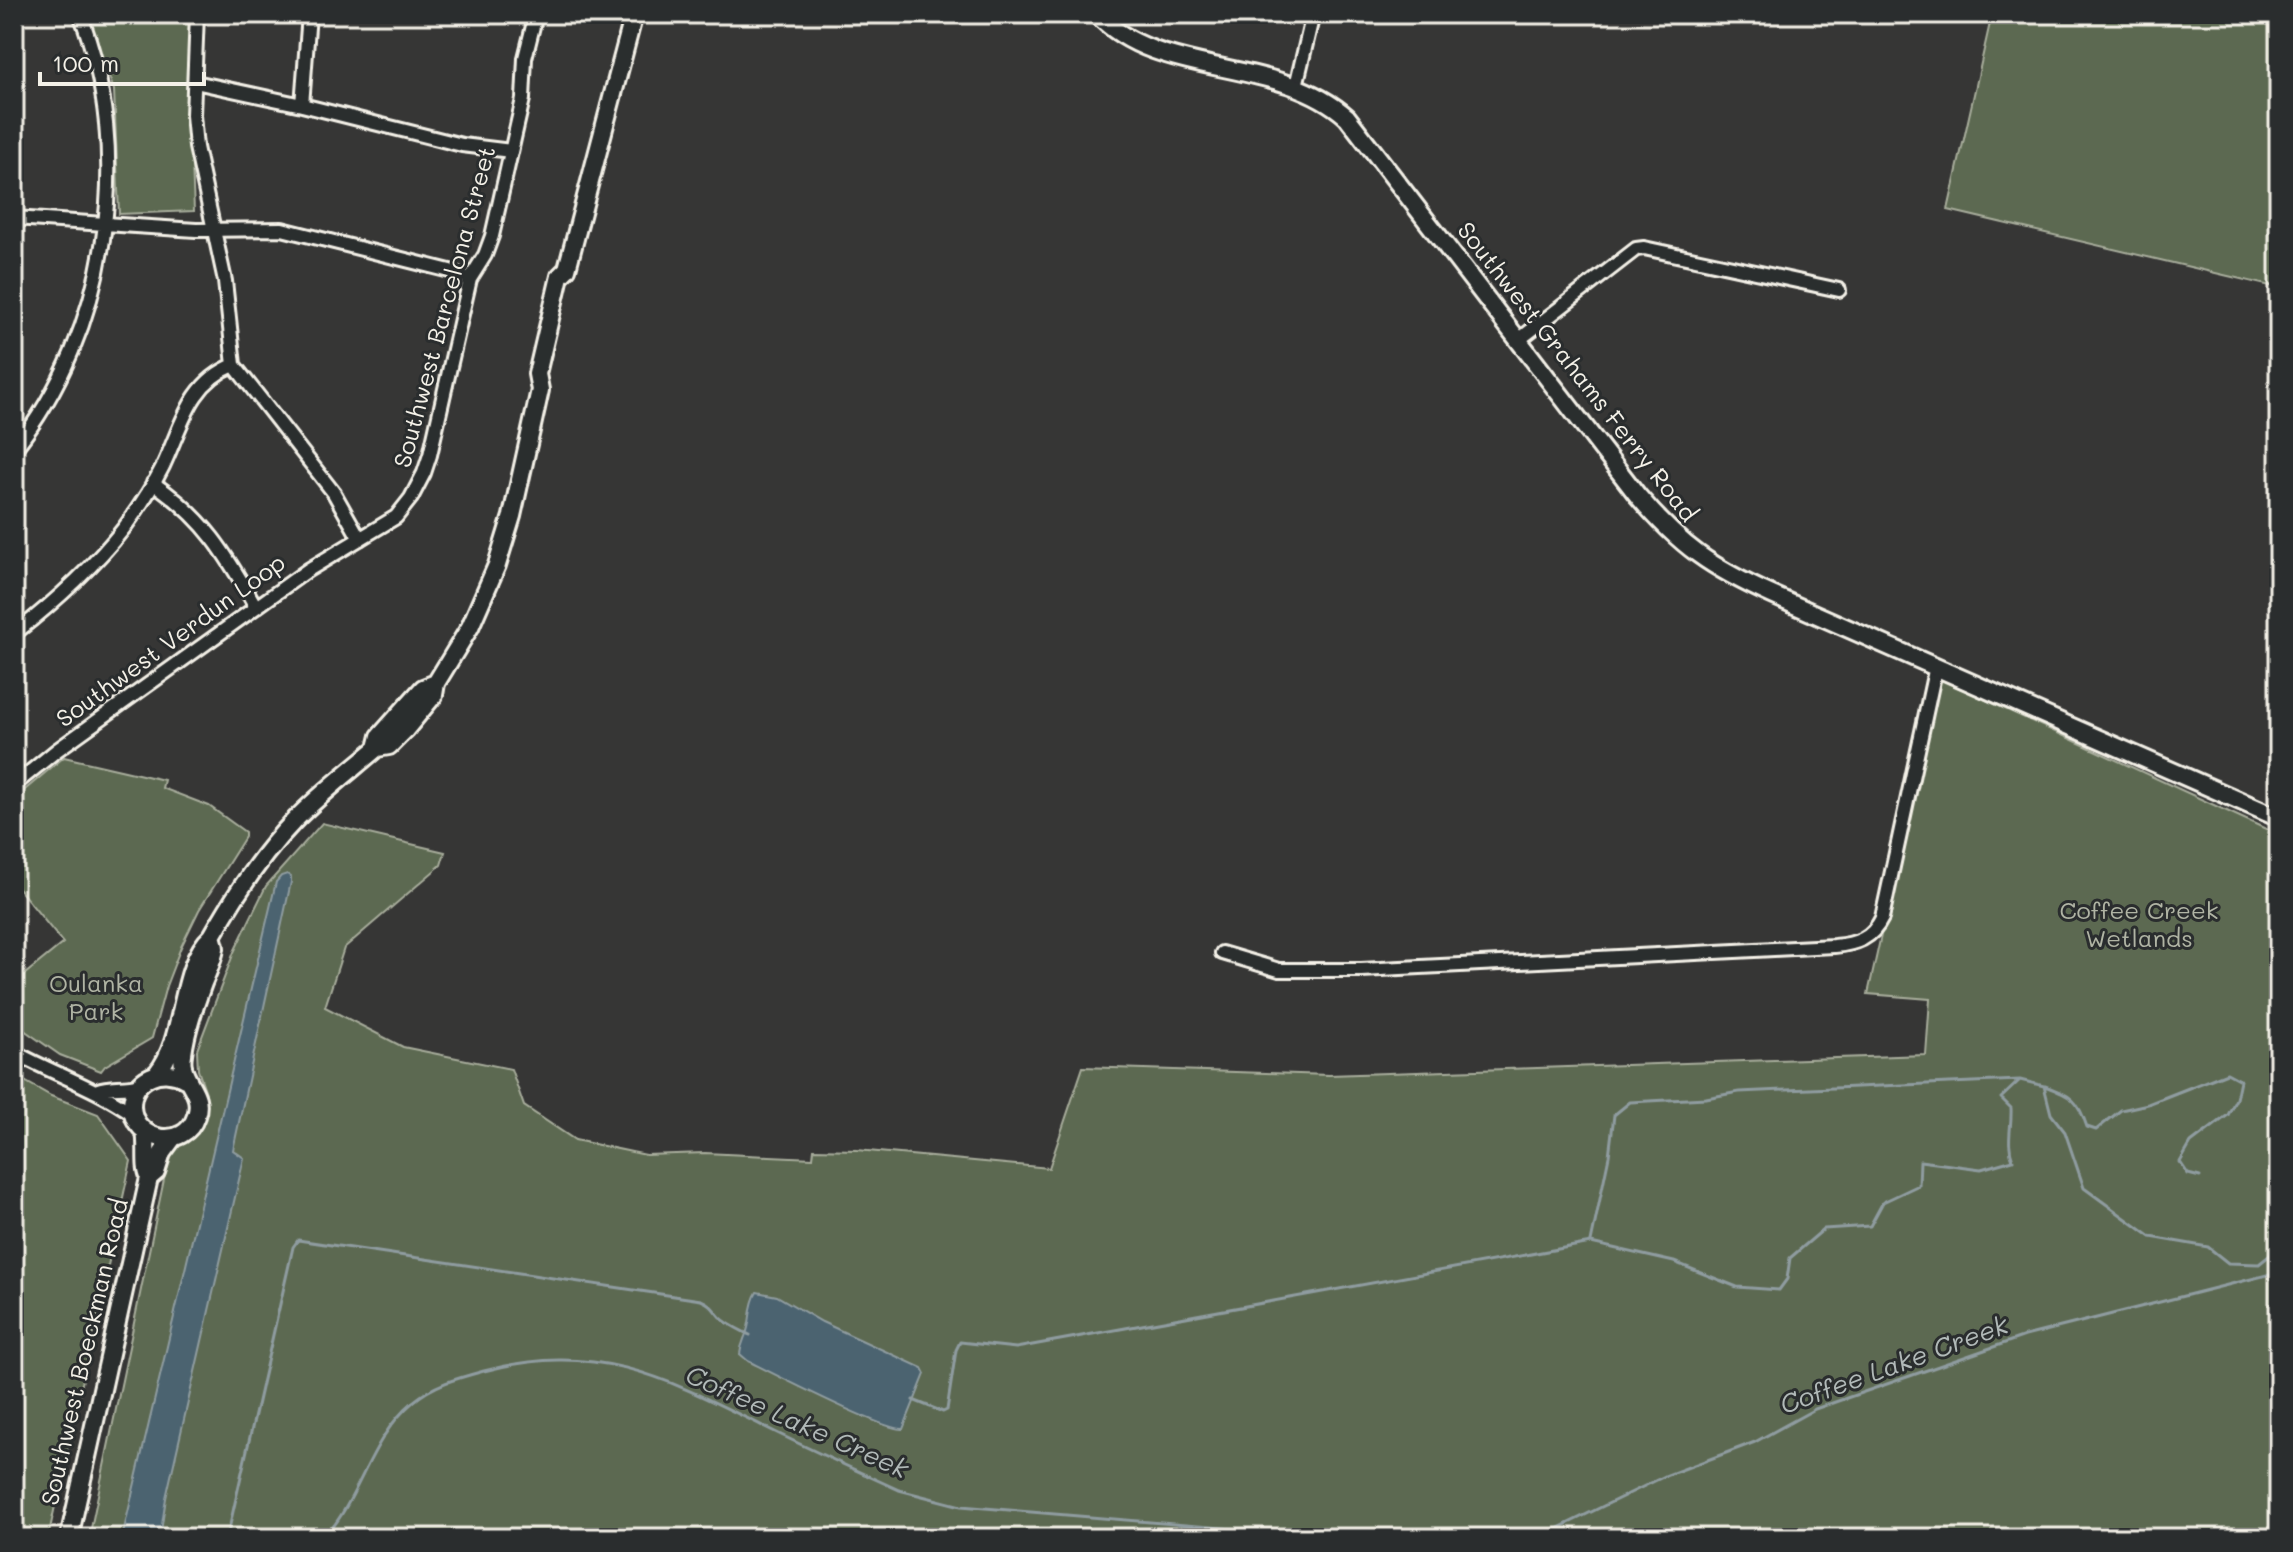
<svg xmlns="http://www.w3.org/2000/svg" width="2293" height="1552" viewBox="0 0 2293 1552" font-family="Mali,sans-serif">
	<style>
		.green { fill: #5c6951; stroke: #a8ad9c; stroke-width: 2 }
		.water { fill: #4c6470; stroke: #8f9ca0; stroke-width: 2 }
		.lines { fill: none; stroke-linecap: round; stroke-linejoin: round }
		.stream { stroke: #8f9ca0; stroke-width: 3 }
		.minor-casing { stroke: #f4f1e8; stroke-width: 18 }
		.major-casing { stroke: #f4f1e8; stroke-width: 22 }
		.minor { stroke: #2a2d2e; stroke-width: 12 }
		.major { stroke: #2a2d2e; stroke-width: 16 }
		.labels { text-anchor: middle; stroke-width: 6; stroke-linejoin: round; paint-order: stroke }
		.street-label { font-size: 24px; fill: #f4f1e8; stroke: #2a2d2e }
		.park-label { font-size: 24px; fill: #b0b4a4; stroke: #2a2d2e }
		.water-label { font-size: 26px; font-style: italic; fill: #b1b9b8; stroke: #2a2d2e }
	</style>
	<rect width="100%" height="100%" fill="#363635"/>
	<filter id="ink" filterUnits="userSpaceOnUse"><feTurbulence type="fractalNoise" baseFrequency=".0125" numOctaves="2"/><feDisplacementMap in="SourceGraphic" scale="16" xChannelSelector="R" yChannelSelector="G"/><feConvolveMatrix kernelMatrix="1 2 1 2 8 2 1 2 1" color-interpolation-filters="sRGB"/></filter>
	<g filter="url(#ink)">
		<path class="green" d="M86,14H194L190,114L194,211L119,214L114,90Z
			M1992,14H2279V288L1948,210Z
			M1938,678L2279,835V1538H89L167,1165L174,1149L190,1138L201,1126L206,1109V1093L198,1070L197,1050L234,952L266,886L322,823L445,852L441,865L344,948L325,1007L403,1047L511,1069L524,1106L575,1140L646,1155L705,1153L813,1158L814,1149L857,1150L1049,1168L1083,1067L1329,1075L1926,1055L1930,999L1868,994Z
			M64,757L164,780L162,788L209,806L245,832V837L199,910L181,947L166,986L152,1038L105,1066L101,1071L60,1055L14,1023V983L63,943L14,883V799Z
			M14,1075L51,1096L98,1114L131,1161L48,1538H14Z"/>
		<path class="water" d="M287,874L291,877V882L233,1150L244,1158L166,1498L160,1538H122L276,882L281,876Z
			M757,1292L777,1296L822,1322L922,1368L925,1374L903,1429C886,1432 772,1373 748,1361L740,1354C741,1345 743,1342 746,1334C752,1320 748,1306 757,1292Z"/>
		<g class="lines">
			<path class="stream" d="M2045,1086C2071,1096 2078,1099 2087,1127L2096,1130L2121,1110L2148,1104L2227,1073L2240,1080L2236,1099L2228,1115L2191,1143L2180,1162L2188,1174L2200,1177
				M1591,1242L1609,1156L1614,1115L1630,1102L1706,1098L1739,1092L2020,1080
				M913,1400L943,1412L947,1410L956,1350L960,1342L1016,1348L1591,1243L1674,1262L1737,1287L1779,1290L1787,1279L1790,1258L1824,1229L1870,1226L1883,1202L1919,1185L1920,1161L1981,1169L2013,1160C2006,1143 2012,1127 2011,1108L2001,1098L2020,1080L2044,1086L2051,1114L2065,1132L2084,1188L2151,1237L2208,1247L2228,1263L2259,1264L2279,1248
				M227,1538L293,1247L298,1240L701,1300C711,1304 713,1309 720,1317C728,1325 740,1330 750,1335
				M324,1538C361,1497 369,1439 413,1402C434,1384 458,1378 484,1371C598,1340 668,1379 767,1428C811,1450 855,1470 899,1490L961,1506L1339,1538
				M1538,1538L1665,1476L1755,1442L1815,1409L2025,1336L2279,1272"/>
			<g class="minor-casing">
				<path id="minor" d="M197,14L193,115L196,147L225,281L234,365L334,493L360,539
					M195,82L302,105L462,145L511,151
					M1296,86L1313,14
					M302,105L309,14
					M14,218L196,230L282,229L450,271L470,279
					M1520,339L1636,249L1644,248L1839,290
					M14,450C108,332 135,154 80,14
					M153,483C205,518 226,554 256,607
					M14,634C55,602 92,569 124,528C138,509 152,488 163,466C182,426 189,383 234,365
					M14,785L57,750L308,570L396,517L411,498L424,473L430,455L470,279L485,255L492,236L523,99L525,58L536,14
					M1222,953L1279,970H1361L1834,946C1856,944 1872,939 1882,918L1936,666
					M14,1052C54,1074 97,1088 133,1114
					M98,1090C110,1085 125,1089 140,1084"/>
			</g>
			<g class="major-casing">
				<path id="major" d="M1097,14C1157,80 1278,55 1347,117L1638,496C1680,546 1712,568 1772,595L2279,818
					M377,748L380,736L423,688L436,683
					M157,1073C187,1037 178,967 212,936C235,895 261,855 294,821C320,794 349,772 377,748L389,746L406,729L434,695L436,683L470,627L497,565L512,516L540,390L537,374L560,276L567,269L634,14
					M185,1079C163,1066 132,1077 132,1106C133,1142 185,1151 196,1116C205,1090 178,1081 183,1054C186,1030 195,1005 203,983C207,973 214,959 215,948C215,944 213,940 212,936
					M145,1132C148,1145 144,1167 149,1176
					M69,1538L149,1178L156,1172L162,1153L173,1138"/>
			</g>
			<use href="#minor" class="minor"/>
			<use href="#major" class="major"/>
		</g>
	</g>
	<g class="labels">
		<g class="street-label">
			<text transform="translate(445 307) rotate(-75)" y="8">Southwest Barcelona Street</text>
			<text transform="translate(1577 372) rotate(52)" y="8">Southwest Grahams Ferry Road</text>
			<text transform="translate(171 641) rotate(-36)" y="8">Southwest Verdun Loop</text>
			<text transform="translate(85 1352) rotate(-77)" y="8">Southwest Boeckman Road</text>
		</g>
		<g class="park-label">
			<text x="2139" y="919">Coffee Creek<tspan x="2139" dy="28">Wetlands</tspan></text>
			<text x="96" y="992">Oulanka<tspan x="96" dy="28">Park</tspan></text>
		</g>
		<g class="water-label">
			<text transform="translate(1894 1365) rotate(-20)" y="9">Coffee Lake Creek</text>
			<text transform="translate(797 1422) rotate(24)" y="9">Coffee Lake Creek</text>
		</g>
	</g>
	<rect width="2293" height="1552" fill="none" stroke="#2a2d2e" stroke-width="48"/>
	<rect x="24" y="24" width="2245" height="1504" fill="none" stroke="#f4f1e8" stroke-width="3" filter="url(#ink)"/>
	<path d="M40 72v12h164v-12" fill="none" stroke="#f4f1e8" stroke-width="4"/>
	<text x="52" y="72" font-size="24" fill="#f4f1e8" stroke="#2a2d2e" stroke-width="6" paint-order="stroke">100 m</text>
</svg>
